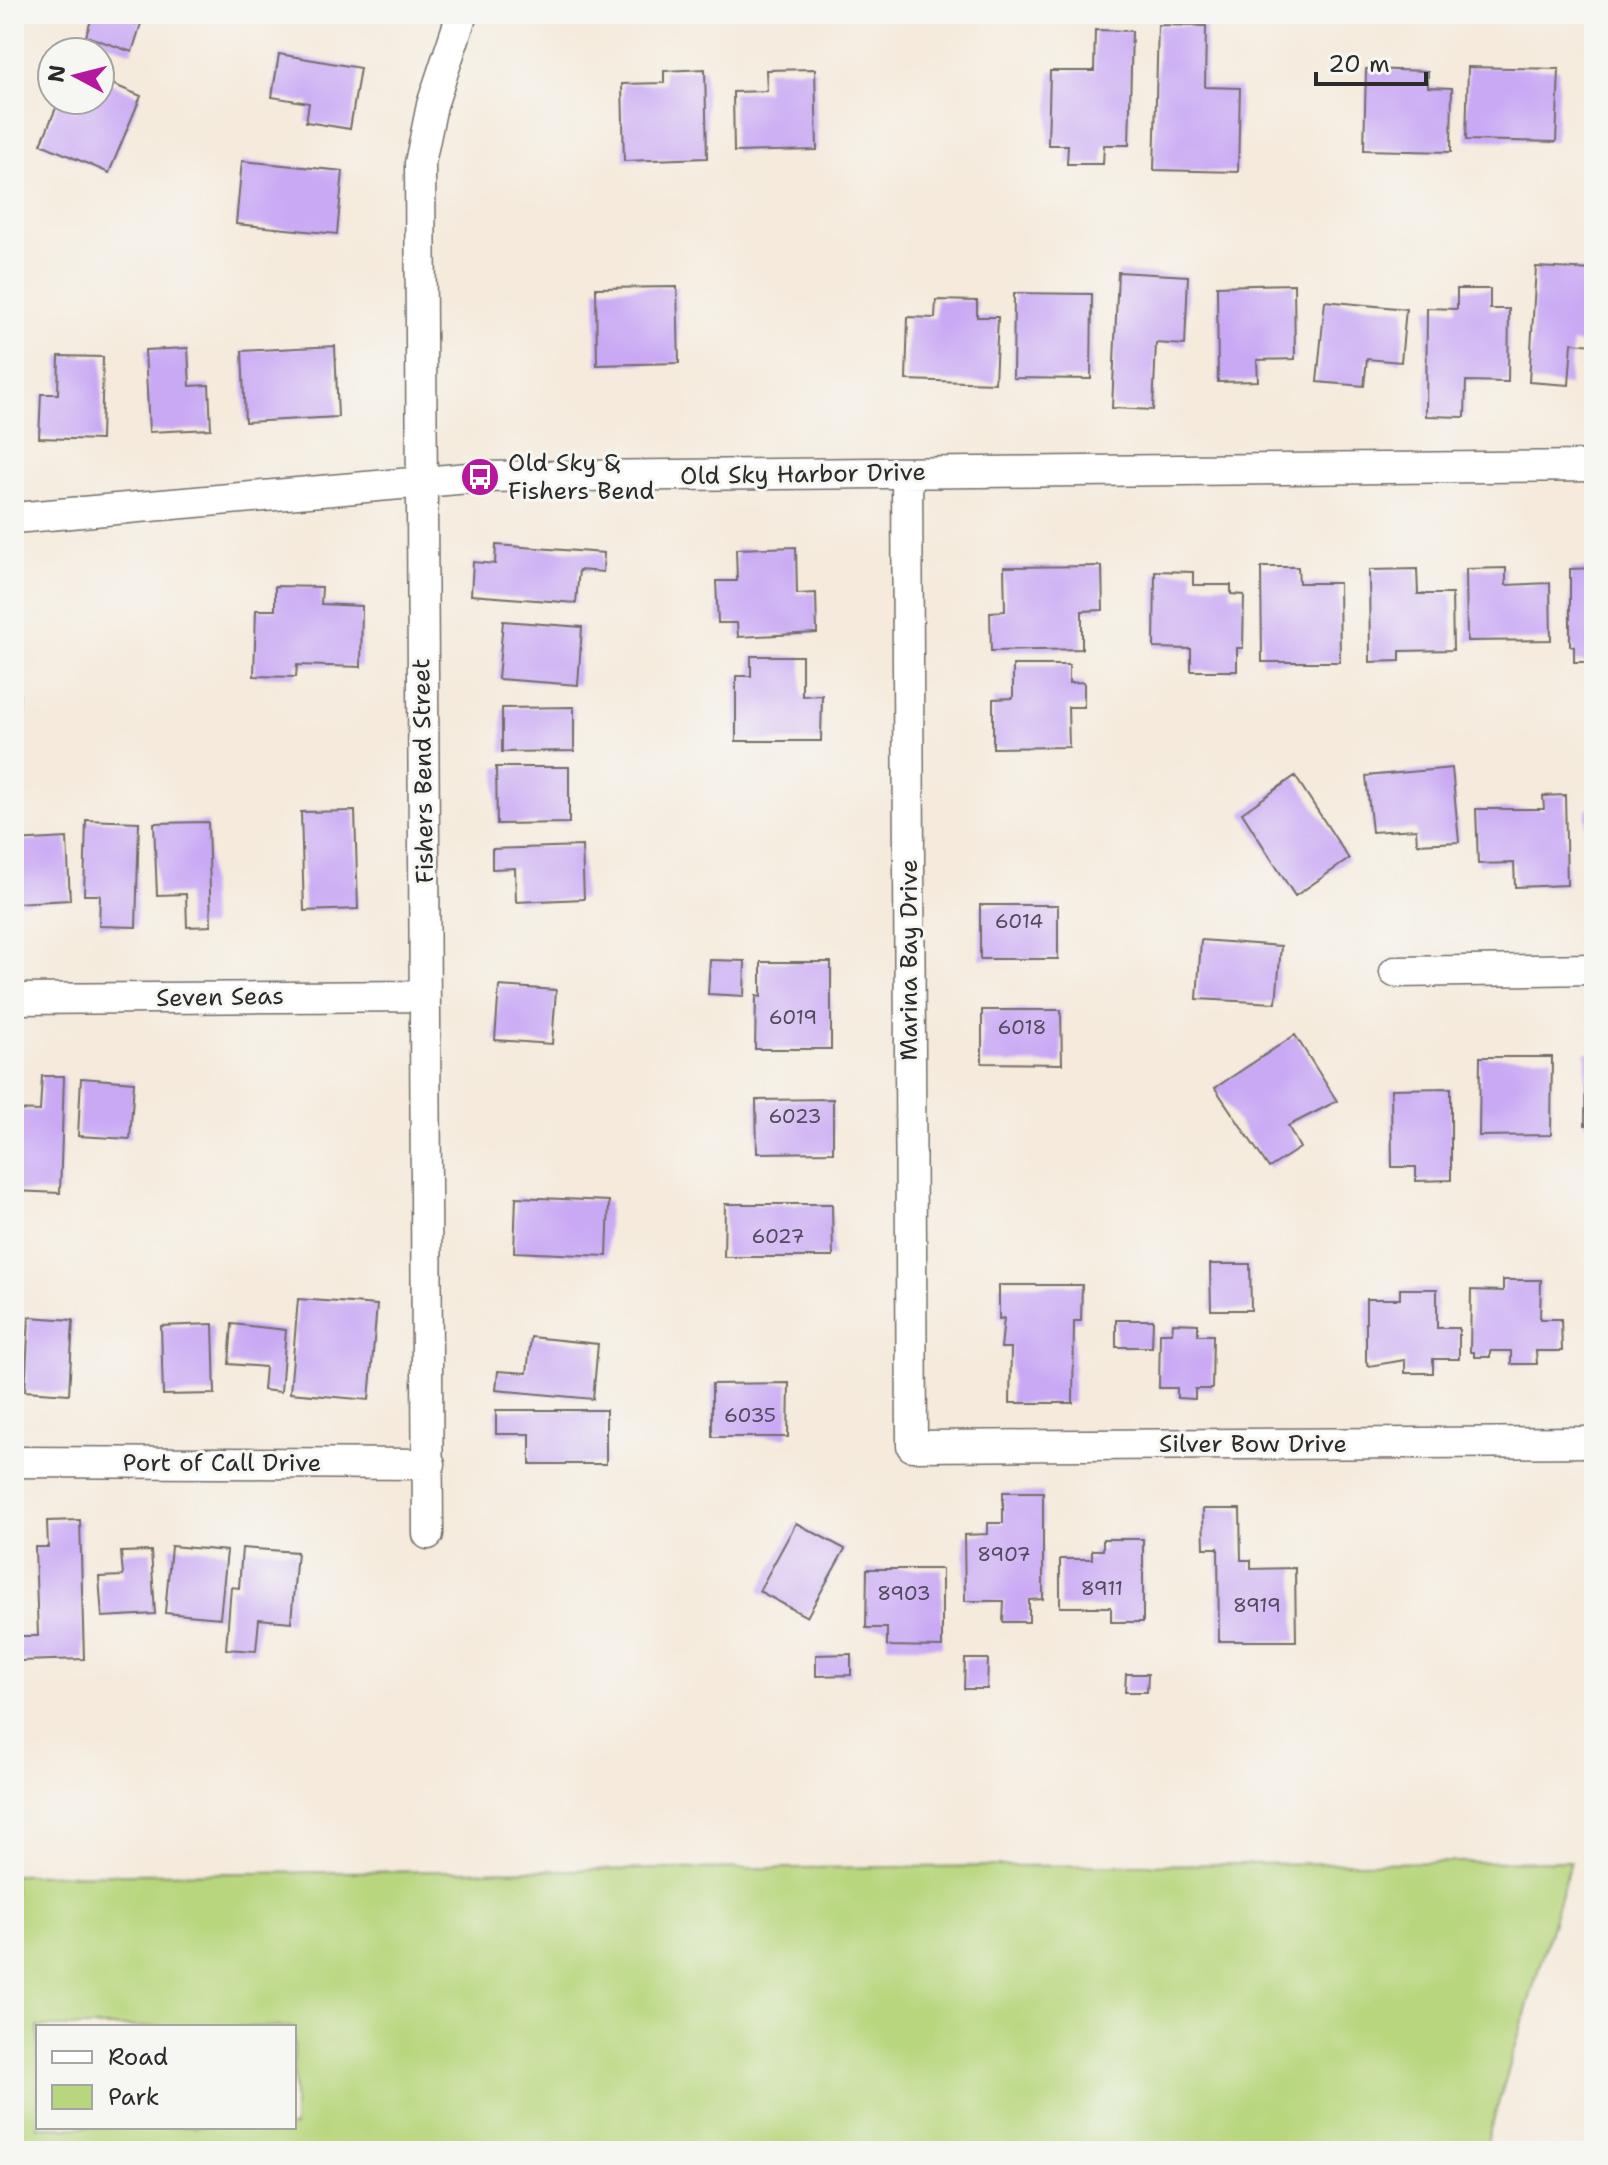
<svg xmlns="http://www.w3.org/2000/svg" width="1608" height="2165" viewBox="0 0 1608 2165" font-family="'Shantell Sans',sans-serif">
	<style>
		.green { fill: #b8d67d; stroke: #728054; stroke-width: 2; fill-rule: evenodd }
		.building { fill: #c9a9f4 }
		.lines { fill: none; stroke-linecap: round; stroke-linejoin: round }
		.street-casing { stroke: #726e69; stroke-width: 33 }
		.street { stroke: #fff; stroke-width: 30 }
		.labels { text-anchor: middle; stroke-width: 6; stroke-linejoin: round; paint-order: stroke }
		.number-label { font-size: 20px; fill: #524a5d }
		.poi-label { font-size: 24px; fill: #2b2b2b; stroke: #f6f6f2; text-anchor: start }
		.street-label { font-size: 24px; fill: #2b2b2b; stroke: #f6f6f2 }
	</style>
	<rect width="100%" height="100%" fill="#f6f6f2"/>
	<filter id="ink" filterUnits="userSpaceOnUse"><feTurbulence type="fractalNoise" baseFrequency=".0125" numOctaves="2"/><feDisplacementMap in="SourceGraphic" scale="16" xChannelSelector="R" yChannelSelector="G"/><feConvolveMatrix kernelMatrix="1 2 1 2 8 2 1 2 1" color-interpolation-filters="sRGB"/></filter>
	<filter id="wash" filterUnits="userSpaceOnUse"><feTurbulence type="fractalNoise" baseFrequency=".006" numOctaves="4" result="noise"/><feDisplacementMap in="SourceGraphic" scale="32" xChannelSelector="R" yChannelSelector="G"/><feGaussianBlur stdDeviation="1.8" result="paint"/><feColorMatrix in="noise" values="0 0 0 0 0 0 0 0 0 0 0 0 0 0 0 0 0 1.4 0 .05"/><feComposite in="paint" operator="in"/></filter>
	<g filter="url(#wash)">
		<rect width="100%" height="100%" fill="#f5eadb"/>
		<path class="green" d="M1571,1861L1484,2151H14V1875ZM38,2027H294V2127H38Z"/>
		<g id="blocks">
			<path class="building" d="M93,14H144L132,52L86,36Z
				M1158,25L1206,26L1205,87L1240,88L1238,172L1154,170Z
				M1095,30L1132,31L1129,145H1104L1103,164H1067L1068,145H1048L1050,71H1094Z
				M279,54L360,68L350,129L306,122L309,103L272,97Z
				M1468,67L1559,69L1556,142L1466,140Z
				M705,69L707,158L624,161L622,84L664,83V71Z
				M815,69L817,150L734,152L733,92L767,91L766,70Z
				M1366,69L1428,71V87L1452,88L1451,152L1364,150Z
				M100,79L141,96L109,173L41,144L58,103L76,111L80,100H100Z
				M242,161L343,171L337,234L236,224Z
				M1536,267L1594,270V345L1572,343L1569,385L1529,382Z
				M1118,272L1188,276L1185,345L1156,343L1153,410L1112,408Z
				M1294,284L1295,359L1257,360L1258,381L1218,382L1217,286Z
				M677,287L679,363L597,365L596,288Z
				M1457,289H1490V309H1509L1508,382L1466,381L1465,417L1426,416L1427,308L1457,309Z
				M1014,293L1092,294L1091,379L1013,378Z
				M936,300L977,301V317H998L995,383L906,380L908,317L935,318Z
				M1325,301L1406,309L1401,362L1367,359L1364,386L1317,382Z
				M335,346L338,417L245,422L242,351Z
				M188,348L190,386L209,385L211,429L149,432L145,350Z
				M59,356L103,357L101,440L39,438L41,394H58Z
				M496,545L604,553L603,572L579,570L576,603L471,595L473,562L495,564Z
				M796,547L797,594L816,593L817,633L738,637L737,623H718L716,581H737L736,549Z
				M1102,566L1103,610L1082,611V649L991,651L990,612L1005,611L1004,567Z
				M1261,567H1298L1299,583H1339L1340,662H1262Z
				M1506,568V585L1550,583L1551,640L1467,641L1466,569Z
				M1594,568V662H1574V647L1570,646V569Z
				M1417,569L1418,594H1452L1453,650L1400,651V661L1370,662L1369,570Z
				M1155,571L1193,572V585H1231V594L1244,595L1243,648H1237V671H1191V649L1154,648Z
				M275,586L322,587L321,604L362,606L361,667L297,665L296,677L254,676L256,610H275Z
				M503,621L582,627L578,685L498,679Z
				M14,625L21,626L19,713H14Z
				M751,656H802V696L822,695L821,741H736V676H751Z
				M1013,665H1069V683L1084,682V707H1068L1069,747L993,748V699L1013,698Z
				M574,707V751L502,752V708Z
				M496,767H569V823L497,824Z
				M1452,768L1459,842L1417,844L1416,829L1372,832L1366,776Z
				M1295,776L1349,859L1295,896L1242,813Z
				M1565,795L1567,885L1515,887L1514,863L1478,864L1476,809H1544L1543,796Z
				M1586,809H1594V868H1585Z
				M355,811L358,909L304,911L301,812Z
				M86,820L139,822L136,927L99,926L100,895H84Z
				M208,822L211,926L187,927L186,894L157,895L154,823Z
				M67,838L70,900L15,903L14,841Z
				M582,846L584,899L516,902L515,868L492,869V849Z
				M980,905H1058V959H980Z
				M1201,940L1281,946L1276,1003L1197,999Z
				M710,960L745,961L744,996L708,994Z
				M761,962H831V1049H755L756,996L761,997Z
				M499,986L556,990L552,1044L495,1040Z
				M982,1010H1061L1062,1064L982,1063Z
				M1295,1035L1337,1101L1288,1126L1300,1148L1269,1168L1215,1088Z
				M1586,1052H1594V1125H1585Z
				M1480,1057H1552L1551,1135L1479,1136Z
				M42,1076H64L60,1193L14,1191V1110L40,1111Z
				M81,1078L134,1082L130,1139L78,1136Z
				M1451,1088V1180L1416,1181V1167H1392L1391,1089Z
				M833,1099V1152L757,1153L756,1100Z
				M516,1197L609,1201L607,1256L514,1252Z
				M725,1204H832L833,1257H724Z
				M1210,1264H1250L1251,1310H1211Z
				M1503,1280H1541L1540,1319H1561L1562,1351H1536L1537,1364H1511V1351H1490V1357H1474V1352H1470L1471,1290L1503,1291Z
				M999,1285H1082L1081,1321H1074L1073,1403H1010L1011,1348H1001L1004,1318L999,1319Z
				M1400,1289H1437V1328H1459V1359H1433V1373H1405V1360L1369,1366L1366,1361V1299H1400Z
				M298,1299L377,1305L369,1400L290,1393Z
				M29,1317L73,1320L69,1394L25,1391Z
				M1116,1320H1153L1152,1347H1116Z
				M1173,1323L1198,1324V1335H1213L1212,1389H1195V1399L1177,1398V1388H1159L1160,1333H1172Z
				M213,1324L215,1394L163,1395L161,1326Z
				M232,1324L286,1330L281,1392L263,1390L265,1367L229,1364Z
				M531,1337L598,1344L593,1399L496,1390L498,1371L527,1373Z
				M789,1383L788,1437H712V1384Z
				M496,1410H606V1464H530V1434H496Z
				M1003,1492H1043V1599L1029,1600V1622H1003L1004,1601H965L964,1535L988,1534V1523H1003Z
				M1203,1509H1240L1241,1560H1251V1569L1295,1568L1296,1641H1219L1218,1548H1204Z
				M80,1520L84,1659L20,1661L19,1636H38L35,1547H48L47,1521Z
				M796,1523L845,1549L807,1617L759,1591Z
				M1103,1539H1143V1622H1111V1607H1060V1559H1092V1550H1103Z
				M171,1546L227,1551L220,1618L165,1613Z
				M242,1548L297,1552L291,1622L259,1619L256,1651L226,1649L231,1587L239,1588Z
				M151,1551L155,1614L102,1617L99,1577L123,1576L121,1552Z
				M867,1569H942V1647L887,1646V1628H866Z
				M851,1654V1675L816,1676V1655Z
				M965,1659H988L987,1689H964Z
				M1126,1674H1148L1147,1692H1125Z"/>
		</g>
	</g>
	<g filter="url(#ink)">
		<use href="#blocks" fill-opacity="0" stroke="#726e69" stroke-width="2"/>
		<g class="lines">
			<g class="street-casing">
				<path id="street" d="M907,473L912,1446L1594,1442
					M14,518L480,477L1594,466
					M1395,972L1594,969
					M14,999L425,996
					M14,1462L430,1464
					M428,1534L420,163L432,105L462,14"/>
			</g>
			<use href="#street" class="street"/>
		</g>
	</g>
	<defs>
		<g id="bus-disc" transform="scale(2)"><circle r="9.5" fill="#b5179e" stroke="#f6f6f2"/><path d="M-5-6H5V4H4V6H2V4H-2V6H-4V4H-5ZM-3.5-4V0h7V-4ZM-3.5 1.2v1.5H-2V1.2ZM2 1.2v1.5H3.5V1.2Z" fill="#fff"/></g>
	</defs>
	<g fill-rule="evenodd">
		<use href="#bus-disc" x="480" y="477"/>
	</g>
	<g class="labels">
		<g class="number-label">
			<text x="1019" y="928">6014</text>
			<text x="793" y="1024">6019</text>
			<text x="1022" y="1034">6018</text>
			<text x="795" y="1123">6023</text>
			<text x="778" y="1243">6027</text>
			<text x="750" y="1422">6035</text>
			<text x="1004" y="1561">8907</text>
			<text x="1102" y="1595">8911</text>
			<text x="904" y="1600">8903</text>
			<text x="1257" y="1612">8919</text>
		</g>
		<g class="poi-label">
			<text x="508" y="471">Old Sky &amp;<tspan x="508" dy="28">Fishers Bend</tspan></text>
		</g>
		<g class="street-label">
			<text transform="translate(803 474) rotate(-1)" y="8">Old Sky Harbor Drive</text>
			<text transform="translate(423 771) rotate(-91)" y="8">Fishers Bend Street</text>
			<text transform="translate(909 960) rotate(-90)" y="8">Marina Bay Drive</text>
			<text transform="translate(220 997) rotate(-1)" y="8">Seven Seas</text>
			<text x="1253" y="1452">Silver Bow Drive</text>
			<text x="222" y="1471">Port of Call Drive</text>
		</g>
	</g>
	<rect width="1608" height="2165" fill="none" stroke="#f6f6f2" stroke-width="48"/>
	<rect x="36" y="2025" width="260" height="104" fill="#f6f6f2" stroke="#a5a5a2" stroke-width="2"/>
	<rect x="52" y="2051" width="40" height="12" fill="#ffffff" stroke="#a5a5a2" stroke-width="2"/>
	<text x="108" y="2065" font-size="24" fill="#2b2b2b">Road</text>
	<rect x="52" y="2085" width="40" height="24" fill="#b8d67d" stroke="#a5a5a2" stroke-width="2"/>
	<text x="108" y="2105" font-size="24" fill="#2b2b2b">Park</text>
	<g transform="translate(76 76) rotate(277)"><circle r="38" fill="#f6f6f2" stroke="#a5a5a2" stroke-width="2"/>
	<path d="M0-6L14 30L0 20L-14 30Z" fill="#b5179e"/>
	<text y="-12" font-size="22" font-weight="bold" text-anchor="middle" fill="#2b2b2b">N</text>
	</g>
	<path d="M1316 72v12h110v-12" fill="none" stroke="#2b2b2b" stroke-width="4"/>
	<text x="1328" y="72" font-size="24" fill="#2b2b2b" stroke="#f6f6f2" stroke-width="6" paint-order="stroke">20 m</text>
</svg>
